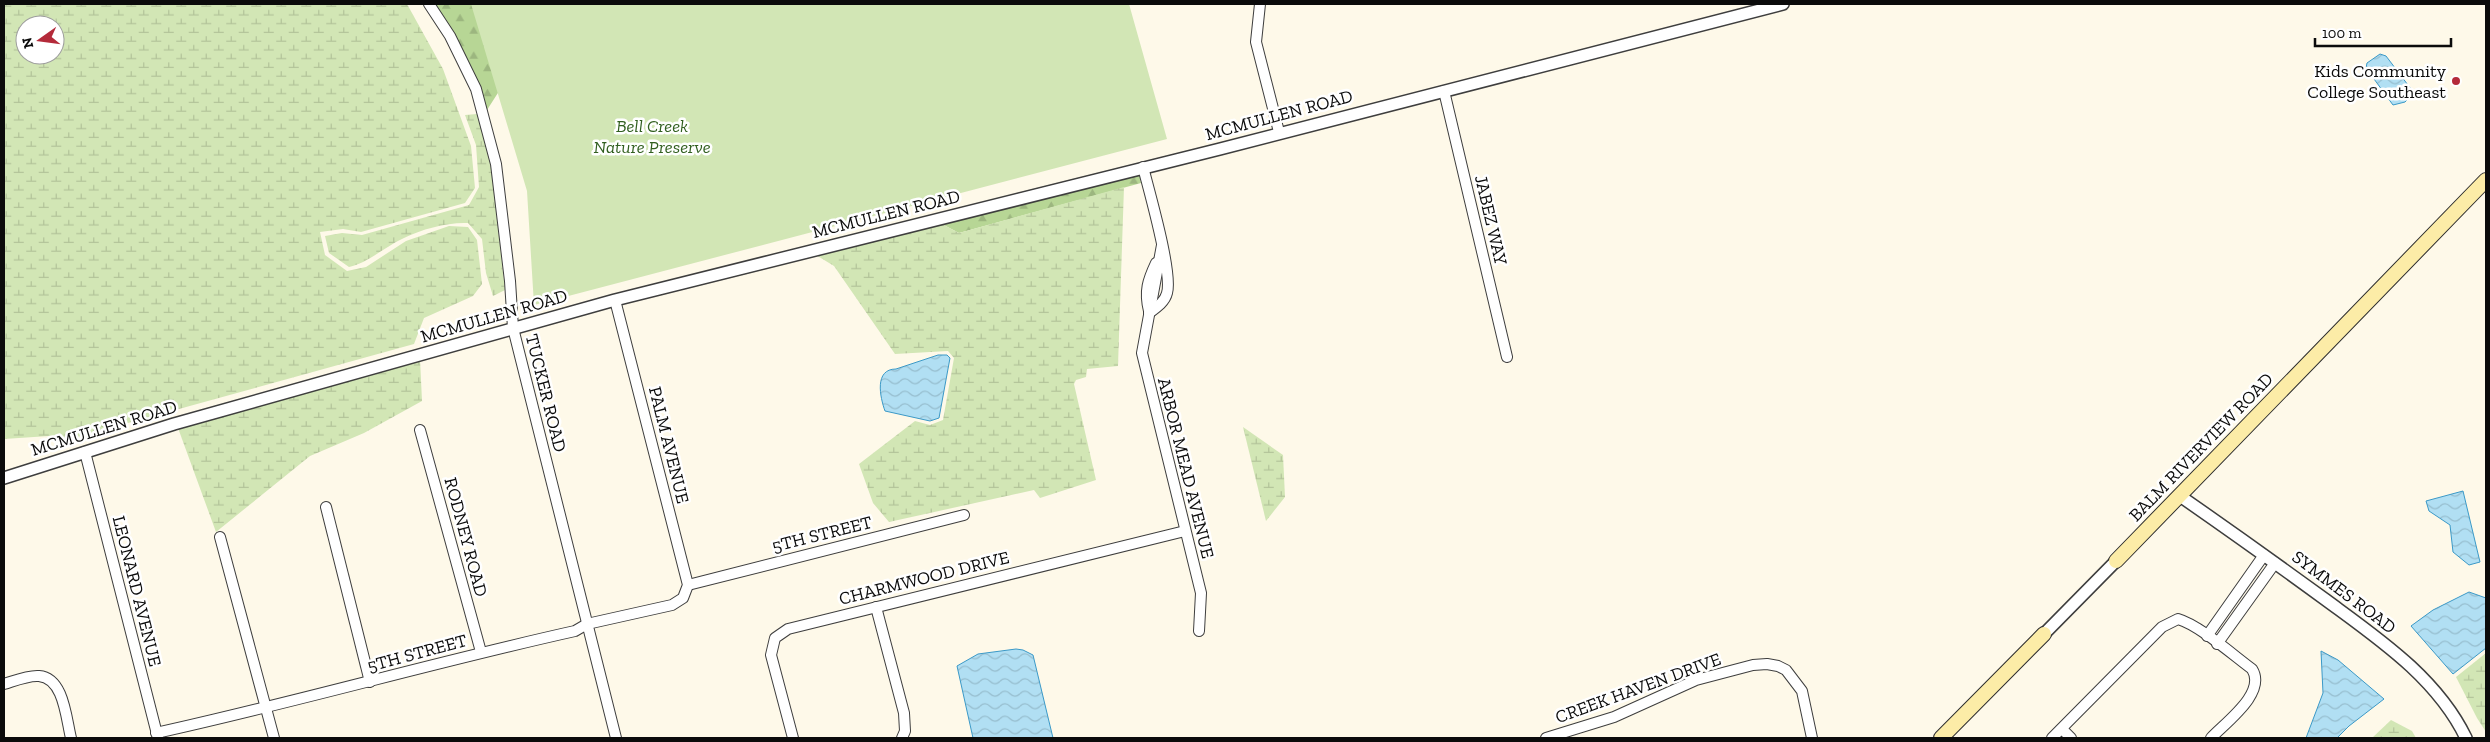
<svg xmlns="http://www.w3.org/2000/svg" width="2490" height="742" font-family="'Zilla Slab',serif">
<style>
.forest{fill:url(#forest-firs)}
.wetland{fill:url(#wetland-marsh);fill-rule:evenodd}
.park{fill:#d2e6b5}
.water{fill:url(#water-waves);stroke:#3b99c7}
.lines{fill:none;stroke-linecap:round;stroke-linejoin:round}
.minor-casing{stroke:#3e3e3e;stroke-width:12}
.tertiary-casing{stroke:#3e3e3e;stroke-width:14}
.secondary-casing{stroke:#2d2d2d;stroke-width:16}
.minor{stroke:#fff;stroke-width:10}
.tertiary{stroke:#fff;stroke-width:11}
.secondary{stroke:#fceca7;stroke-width:14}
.poi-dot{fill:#b42a3a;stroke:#fff;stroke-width:2}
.labels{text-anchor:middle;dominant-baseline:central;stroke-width:5;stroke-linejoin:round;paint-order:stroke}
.poi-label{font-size:18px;fill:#0b0b0b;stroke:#fff;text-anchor:end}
.street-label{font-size:18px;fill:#0b0b0b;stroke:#fff}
.park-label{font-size:18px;font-style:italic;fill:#315f1f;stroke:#fff}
</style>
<defs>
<pattern id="forest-firs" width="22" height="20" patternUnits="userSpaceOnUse" patternTransform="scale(1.25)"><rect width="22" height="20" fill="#b7d695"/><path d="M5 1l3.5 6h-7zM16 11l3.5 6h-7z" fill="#9cb67f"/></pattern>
<pattern id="wetland-marsh" width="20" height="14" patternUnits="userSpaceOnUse" patternTransform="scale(1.25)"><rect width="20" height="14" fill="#d2e6b5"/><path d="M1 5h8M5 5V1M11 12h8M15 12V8" fill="none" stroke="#b3c49a"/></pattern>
<pattern id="water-waves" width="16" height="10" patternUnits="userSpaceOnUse" patternTransform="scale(1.25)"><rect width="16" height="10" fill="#b1dff3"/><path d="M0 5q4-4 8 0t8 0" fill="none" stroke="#97becf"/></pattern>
</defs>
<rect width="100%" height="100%" fill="#fef9e9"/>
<!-- forest -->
<g class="forest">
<polygon points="435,4 590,4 512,71 487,110 454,33"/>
<polygon points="1139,173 1141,183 959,233 940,223"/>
</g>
<!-- wetland -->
<g class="wetland">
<path d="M4 4H407L443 69 471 146 475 188 465 203 361 232 343 229 320 232 325 255 347 271 366 267 406 241 449 226 468 227 477 240 482 284 473 296 424 318 414 344 70 439 49 436 4 439ZM25 25H55V55H25Z"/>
<path d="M477 114 491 165 505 290 493 296 486 273 482 239 468 223C448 222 422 229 404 238 384 247 370 262 349 267L329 253 325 236 342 233 362 235 469 205 479 187 476 145 465 115Z"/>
<polygon points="1124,187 1118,366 1087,369 1086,377 1076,380 1074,384 1096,480 1040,498 1034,490 889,522 873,503 859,464 915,421 930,425 943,420 954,358 948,351 895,354 834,266 816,255 940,223 959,233"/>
<polygon points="420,359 422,401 364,433 310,456 216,532 178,428"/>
<polygon points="1243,427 1283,455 1285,497 1266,521"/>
<polygon points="2486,653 2486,732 2477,718 2456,677"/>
<polygon points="2391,720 2412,731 2416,738 2372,738"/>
</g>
<!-- park -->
<polygon class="park" points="471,4 1129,4 1167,139 534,305 527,191"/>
<!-- water -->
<g class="water">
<polygon points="2380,54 2386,56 2411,89 2411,96 2405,102 2393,105 2366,68 2367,63"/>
<path d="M938 355H947L950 358 939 418 930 421 885 411C880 397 874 369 896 369Z"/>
<polygon points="2463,491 2480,562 2469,565 2453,552 2450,525 2429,511 2426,501"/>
<polygon points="2469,592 2486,598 2486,648 2453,674 2411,626 2433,610"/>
<polygon points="1016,649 1023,650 1033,655 1053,738 973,738 957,666 978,654"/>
<polygon points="2321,651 2338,660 2384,699 2349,726 2337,738 2306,738 2323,693"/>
</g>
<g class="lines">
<!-- minor casing -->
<g class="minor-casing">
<g id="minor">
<polyline points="429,4 450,36 476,89 496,164 510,281 513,328 616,738"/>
<polyline points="1260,4 1256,42 1279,132"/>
<polyline points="1444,91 1507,357"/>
<path d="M1143 167C1149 191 1173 273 1167 293 1165 302 1156 308 1149 313"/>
<polyline points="1162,245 1142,353 1201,593 1199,631"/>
<path d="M1149 311C1144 291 1148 280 1156 263"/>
<polyline points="420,430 481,652"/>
<polyline points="85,452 158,738"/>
<polyline points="326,507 370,682"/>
<polyline points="220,537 274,738"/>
<polyline points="688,585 964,515"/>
<polyline points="876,607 904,713 905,731 902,738"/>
<polyline points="2207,636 2264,555"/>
<polyline points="2217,644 2275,563"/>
<path d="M4 684C14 681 28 675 39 676 64 678 66 718 71 738"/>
<polyline points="2062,729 2071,738"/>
<path d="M156 733C297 702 435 662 575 631L587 624 672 605 683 598 688 585 615 300"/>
<polyline points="793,738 771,655 775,638 788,629 1185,531"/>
<polyline points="1546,738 1614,717 1696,680 1753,665 1767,664 1778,666 1786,670 1802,691 1812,738"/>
<path d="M2052 738 2162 627 2178 619C2199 625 2233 655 2252 669 2267 693 2226 722 2211 738"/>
</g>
</g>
<!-- tertiary casing -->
<g class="tertiary-casing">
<g id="tertiary">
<polyline points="4,478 174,424 615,300 1220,149 1783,4"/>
<path d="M2180 496C2229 530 2278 565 2326 600 2379 639 2437 678 2466 738"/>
<polyline points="2044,634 2116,561"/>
</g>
</g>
<!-- secondary casing -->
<g class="secondary-casing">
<g id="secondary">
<polyline points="2116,561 2486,180"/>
<polyline points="1941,738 2044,634"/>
</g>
</g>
<!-- minor -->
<use href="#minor" class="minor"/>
<!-- tertiary -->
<use href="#tertiary" class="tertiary"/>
<!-- secondary -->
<use href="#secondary" class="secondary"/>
</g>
<!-- markers -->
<circle class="poi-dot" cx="2456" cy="81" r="5"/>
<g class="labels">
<!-- poi labels -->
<g class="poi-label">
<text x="2446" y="71">Kids Community<tspan x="2446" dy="21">College Southeast</tspan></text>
</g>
<!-- street labels -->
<g class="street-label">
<text transform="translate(1279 115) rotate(-15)">MCMULLEN ROAD</text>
<text transform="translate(886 214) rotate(-14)">MCMULLEN ROAD</text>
<text transform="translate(1491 220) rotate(77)">JABEZ WAY</text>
<text transform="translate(494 316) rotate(-16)">MCMULLEN ROAD</text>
<text transform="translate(546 393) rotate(76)">TUCKER ROAD</text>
<text transform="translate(104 428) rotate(-17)">MCMULLEN ROAD</text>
<text transform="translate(669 445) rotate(76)">PALM AVENUE</text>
<text transform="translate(2201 447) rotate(-46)">BALM RIVERVIEW ROAD</text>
<text transform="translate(1186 468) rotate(76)">ARBOR MEAD AVENUE</text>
<text transform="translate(822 534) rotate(-14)">5TH STREET</text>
<text transform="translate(466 537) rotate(75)">RODNEY ROAD</text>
<text transform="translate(924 578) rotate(-14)">CHARMWOOD DRIVE</text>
<text transform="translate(137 591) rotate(76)">LEONARD AVENUE</text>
<text transform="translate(2344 592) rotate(37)">SYMMES ROAD</text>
<text transform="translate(417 653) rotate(-15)">5TH STREET</text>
<text transform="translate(1638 688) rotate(-20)">CREEK HAVEN DRIVE</text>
</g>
<!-- park labels -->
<g class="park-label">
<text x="652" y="126">Bell Creek<tspan x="652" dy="21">Nature Preserve</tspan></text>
</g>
</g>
<!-- border -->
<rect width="2490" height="742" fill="none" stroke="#0b0b0b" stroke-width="10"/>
<!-- north arrow -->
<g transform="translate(40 40) rotate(256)"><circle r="24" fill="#ffffff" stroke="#9d9d9d"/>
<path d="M0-4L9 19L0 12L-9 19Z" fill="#b42a3a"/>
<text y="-8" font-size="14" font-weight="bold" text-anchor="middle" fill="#0b0b0b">N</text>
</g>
<!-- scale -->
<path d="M2315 38v8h136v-8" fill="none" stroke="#0b0b0b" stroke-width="2.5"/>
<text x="2322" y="38" font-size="15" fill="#0b0b0b" stroke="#ffffff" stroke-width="4" paint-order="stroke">100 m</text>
</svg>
